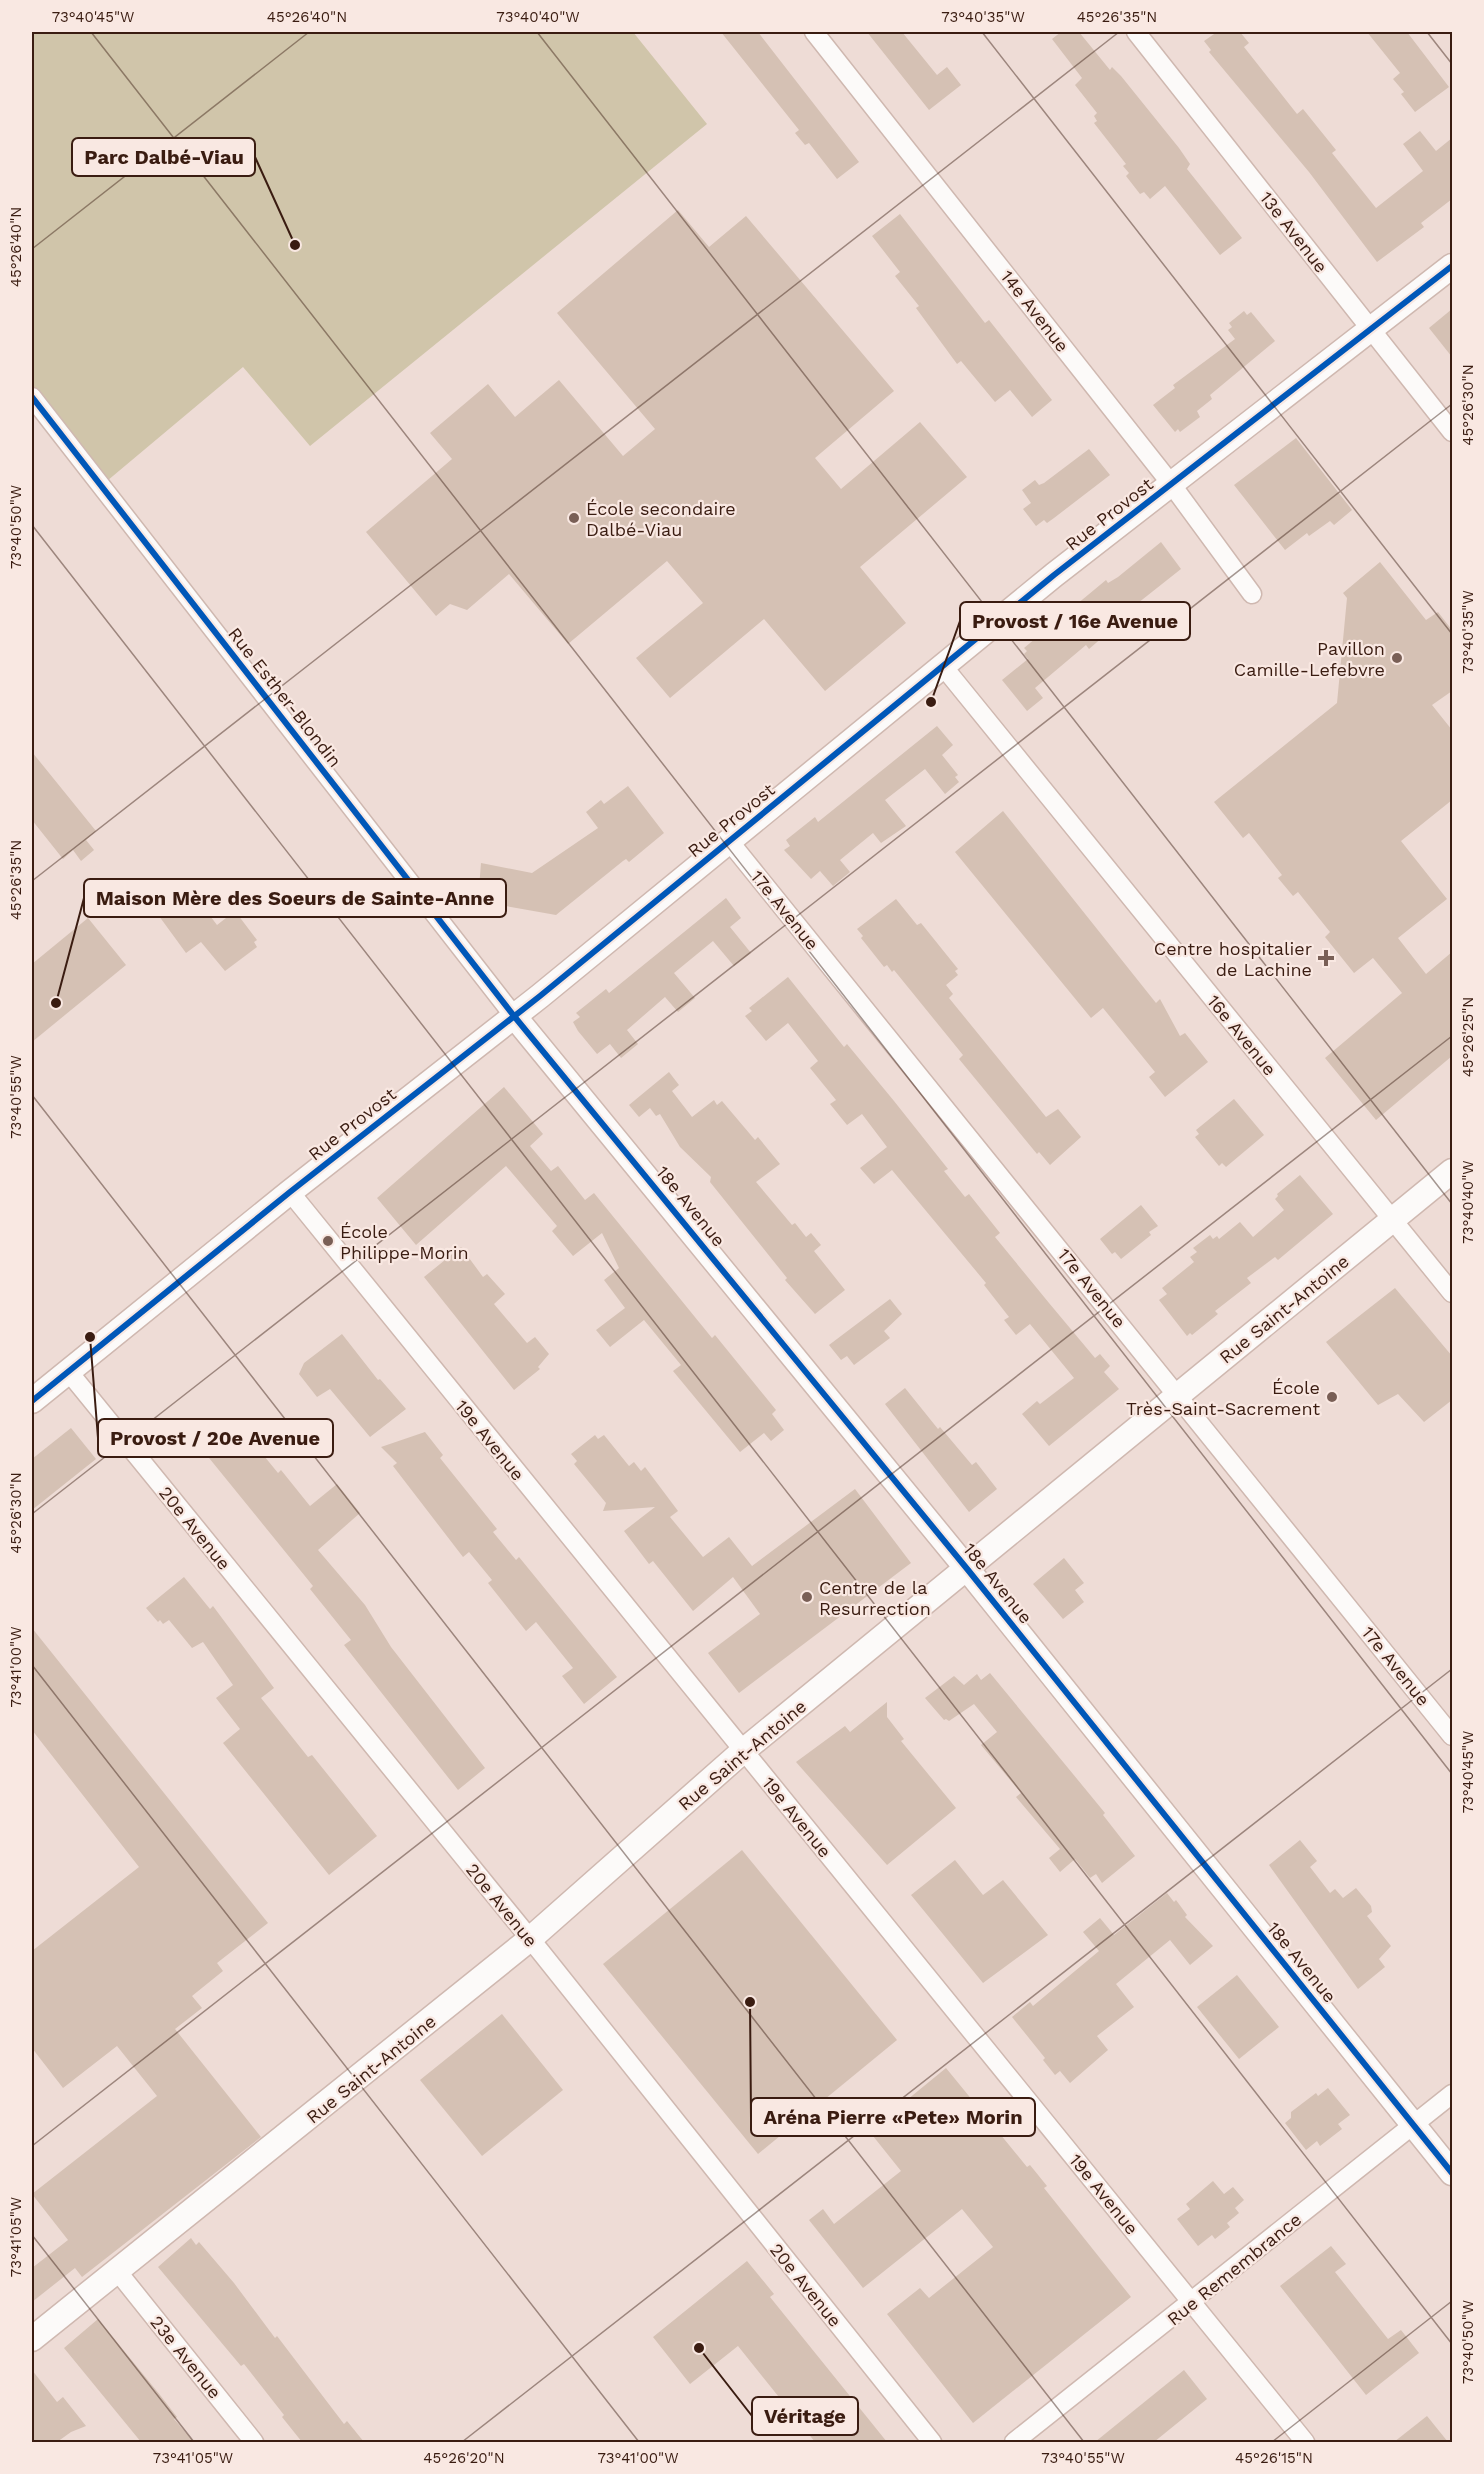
<svg xmlns="http://www.w3.org/2000/svg" width="1484" height="2474" font-family="'Work Sans',sans-serif">
<style>
.green{fill:#d0c5aa}
.building{fill:#d5c1b4}
.lines{fill:none;stroke-linecap:round;stroke-linejoin:round}
.minor-casing{stroke:#cfb8b0;stroke-width:21}
.tertiary-casing{stroke:#cfb8b0;stroke-width:27}
.minor{stroke:#fcfaf9;stroke-width:18}
.tertiary{stroke:#fcfaf9;stroke-width:24}
.cycleway-casing{stroke:#f9e8e2;stroke-width:10}
.cycleway{stroke:#0057b8;stroke-width:6}
.ticks{fill:none;stroke:#3a1c11;stroke-width:1.5;stroke-opacity:0.45}
.poi-dot{fill:#795f56;stroke:#f9e8e2;stroke-width:2}
.labels{text-anchor:middle;dominant-baseline:central;stroke-width:4.5;stroke-linejoin:round;paint-order:stroke}
.street-label{font-size:18px;fill:#3a1c11;stroke:#f9e8e2}
.poi-label{font-size:18px;fill:#3a1c11;stroke:#f9e8e2;text-anchor:start}
.leader{fill:none;stroke:#3a1c11;stroke-width:2}
.callout-dot{fill:#3a1c11;stroke:#f9e8e2;stroke-width:2}
.callout{fill:#f9e8e2;stroke:#3a1c11;stroke-width:2}
.callout-label{font-size:20px;text-anchor:middle;font-weight:bold;fill:#3a1c11}
.neatline{fill:none;stroke:#3a1c11;stroke-width:2}
.ticks-label{font-size:15px;text-anchor:middle;fill:#3a1c11}
</style>
<rect width="100%" height="100%" fill="#eedcd6"/>
<!-- green -->
<polygon class="green" points="32,32 633,32 707,124 310,446 243,367 101,486 32,397"/>
<!-- building -->
<g class="building">
<polygon points="721,32 758,32 859,162 837,179 809,143 805,145 795,133 799,130"/>
<polygon points="867,32 902,32 937,75 947,67 961,85 929,110"/>
<polygon points="1061,32 1079,32 1110,70 1112,67 1121,76 1179,148 1190,164 1187,169 1242,238 1220,255 1165,186 1150,199 1144,192 1140,194 1126,176 1129,173 1123,166 1126,164 1094,123 1097,121 1094,116 1097,113 1075,85 1082,78 1052,39"/>
<polygon points="1217,32 1240,32 1249,43 1244,47 1297,114 1303,109 1336,150 1332,153 1376,208 1423,171 1403,144 1420,131 1436,151 1452,138 1452,199 1421,223 1424,227 1377,262 1309,172 1209,52 1211,50 1204,41"/>
<polygon points="1367,32 1407,32 1449,87 1415,112 1401,94 1404,92 1393,79 1400,73"/>
<polygon points="678,210 709,247 746,216 894,391 815,458 841,489 920,422 967,477 860,567 906,623 825,691 764,619 670,698 636,658 703,603 667,561 568,644 509,574 467,610 450,604 436,616 366,532 452,459 430,433 488,384 515,417 559,380 623,456 655,429 557,313"/>
<polygon points="900,214 985,323 989,320 1052,400 1032,417 1010,390 995,402 961,361 957,364 916,308 919,306 895,276 900,272 872,236"/>
<polygon points="1452,309 1452,357 1429,328"/>
<polygon points="1244,311 1247,315 1251,312 1275,341 1210,395 1212,399 1197,411 1200,417 1180,432 1178,429 1175,432 1153,405 1175,388 1173,385 1235,339 1228,330 1232,327 1229,323"/>
<polygon points="1296,438 1352,510 1334,525 1330,521 1309,536 1307,533 1285,550 1234,485"/>
<polygon points="1089,449 1110,475 1054,518 1047,523 1044,520 1036,526 1023,509 1031,503 1022,490 1035,480 1039,485 1044,483"/>
<polygon points="1161,542 1181,569 1138,603 1142,608 1134,615 1137,618 1122,629 1118,624 1089,649 1086,645 1035,688 1043,698 1027,711 1002,680 1028,659 1024,654 1027,651 1024,648 1106,580 1108,583 1118,577"/>
<polygon points="1380,562 1426,620 1438,612 1452,630 1452,691 1432,705 1452,730 1452,800 1401,841 1447,899 1398,938 1426,974 1452,952 1452,1056 1376,1120 1325,1058 1402,993 1373,958 1354,973 1325,937 1330,932 1298,892 1293,896 1278,878 1282,875 1249,833 1243,838 1214,802 1337,703 1347,598 1343,593"/>
<polygon points="937,726 953,745 942,755 958,775 955,777 959,782 945,794 925,769 885,800 906,826 881,843 873,833 840,860 850,872 833,886 820,871 811,879 784,850 790,846 786,840 815,817 818,822"/>
<polygon points="32,752 96,831 86,840 94,850 81,861 73,850 63,859 32,820"/>
<polygon points="628,786 664,833 629,862 626,859 623,861 556,915 478,901 481,863 532,873 598,828 586,812 601,800 604,804"/>
<polygon points="1003,811 1156,1003 1160,999 1180,1036 1185,1033 1208,1062 1165,1097 1149,1077 1155,1072 1103,1008 1091,1018 955,852"/>
<polygon points="192,892 217,925 235,911 257,940 254,942 257,947 225,971 201,942 186,953 159,916"/>
<polygon points="726,898 741,918 730,927 751,953 734,966 713,941 674,973 695,998 678,1012 665,997 627,1030 638,1044 621,1058 610,1044 597,1054 578,1031 573,1022 580,1017 576,1013 606,989 609,993"/>
<polygon points="896,899 917,925 921,923 958,969 955,971 958,975 946,985 953,994 949,998 1046,1117 1058,1109 1081,1137 1050,1165 1039,1152 1037,1154 959,1059 963,1055 894,970 892,972 887,965 884,967 861,938 863,936 857,929"/>
<polygon points="88,918 126,965 32,1042 32,964"/>
<polygon points="788,977 844,1047 847,1044 894,1101 948,1169 944,1171 965,1197 969,1194 1000,1233 995,1237 1049,1303 1095,1358 1100,1354 1110,1366 1104,1372 1119,1389 1049,1446 1022,1414 1037,1401 1040,1404 1074,1378 1030,1324 1016,1335 1004,1320 1009,1317 984,1285 986,1283 892,1170 874,1184 860,1168 887,1147 862,1114 847,1125 830,1104 836,1100 810,1068 818,1061 788,1023 766,1041 745,1016 752,1011 749,1008"/>
<polygon points="669,1072 679,1085 672,1091 692,1117 714,1100 717,1105 722,1101 755,1140 758,1137 780,1164 756,1182 792,1225 795,1223 806,1237 811,1233 821,1245 814,1251 845,1290 815,1314 785,1280 787,1278 710,1182 711,1177 680,1147 660,1114 656,1116 650,1108 639,1117 629,1105"/>
<polygon points="504,1087 543,1134 530,1146 551,1171 558,1166 585,1200 594,1193 712,1338 715,1335 776,1410 772,1414 784,1430 771,1441 764,1433 740,1452 673,1371 681,1365 644,1320 610,1347 596,1330 625,1308 604,1280 619,1268 602,1233 573,1256 552,1231 557,1226 506,1166 416,1245 377,1198"/>
<polygon points="1234,1099 1264,1135 1226,1167 1222,1163 1219,1166 1195,1137 1199,1134 1196,1130"/>
<polygon points="1300,1175 1333,1214 1278,1260 1275,1257 1247,1278 1251,1283 1215,1311 1218,1314 1192,1335 1190,1333 1187,1336 1159,1300 1167,1294 1162,1288 1194,1262 1190,1257 1197,1252 1193,1248 1210,1235 1213,1239 1217,1236 1219,1239 1240,1222 1253,1237 1284,1210 1275,1199 1278,1196 1277,1194"/>
<polygon points="1141,1205 1158,1226 1149,1232 1151,1235 1121,1259 1115,1252 1112,1254 1100,1239"/>
<polygon points="461,1247 483,1277 487,1274 505,1294 494,1304 527,1343 535,1337 549,1354 538,1367 540,1369 514,1390 424,1277"/>
<polygon points="1395,1288 1452,1356 1452,1400 1424,1422 1398,1394 1378,1405 1326,1342"/>
<polygon points="890,1299 902,1314 884,1331 890,1338 854,1365 847,1356 841,1360 829,1345"/>
<polygon points="342,1334 378,1380 380,1379 406,1409 370,1437 330,1389 317,1397 299,1374 304,1363"/>
<polygon points="905,1388 938,1429 940,1427 972,1465 976,1462 997,1489 969,1512 885,1404"/>
<polygon points="71,1428 96,1459 32,1510 32,1459"/>
<polygon points="231,1432 252,1458 260,1451 278,1473 281,1470 310,1506 337,1484 360,1513 318,1550 365,1605 391,1647 485,1768 458,1790 344,1645 351,1640 310,1589 313,1586 205,1453"/>
<polygon points="425,1432 443,1455 440,1458 497,1529 493,1532 516,1560 519,1557 617,1677 584,1704 562,1676 573,1668 536,1622 526,1631 488,1583 492,1580 469,1552 463,1557 393,1466 397,1463 381,1447"/>
<polygon points="595,1435 598,1439 604,1435 629,1466 634,1462 641,1471 645,1467 678,1511 670,1517 703,1557 729,1537 752,1566 855,1489 911,1563 739,1693 708,1653 760,1614 733,1577 693,1611 653,1561 649,1564 624,1531 655,1507 603,1511 606,1503 574,1464 577,1461 571,1454"/>
<polygon points="1064,1558 1084,1583 1075,1590 1084,1602 1063,1619 1033,1584"/>
<polygon points="184,1577 210,1609 213,1606 274,1688 261,1698 308,1757 312,1755 377,1836 329,1875 223,1743 240,1729 216,1698 233,1685 203,1642 192,1648 169,1620 163,1624 160,1620 158,1622 146,1608"/>
<polygon points="32,1628 268,1923 217,1963 223,1971 192,1996 202,2008 175,2029 261,2137 82,2277 75,2268 32,2302 32,2268 68,2240 32,2194 157,2096 117,2046 63,2088 32,2048 32,1951 139,1867 32,1730"/>
<polygon points="990,1673 1105,1813 1103,1815 1135,1856 1102,1883 1096,1874 1090,1878 1075,1859 1060,1872 1049,1858 1060,1849 1016,1797 1021,1793 981,1745 997,1732 974,1704 949,1721 946,1719 944,1720 925,1698 954,1676 964,1685 977,1674 981,1680"/>
<polygon points="887,1702 887,1717 904,1739 901,1741 956,1808 887,1865 796,1762 845,1726 850,1732"/>
<polygon points="1300,1840 1317,1861 1310,1867 1330,1893 1335,1889 1343,1898 1356,1888 1371,1906 1372,1912 1367,1916 1391,1946 1379,1959 1385,1967 1358,1989 1269,1865"/>
<polygon points="742,1850 897,2040 758,2154 603,1964"/>
<polygon points="955,1860 983,1895 1003,1880 1048,1935 983,1983 911,1895"/>
<polygon points="1167,1893 1174,1902 1176,1900 1187,1915 1185,1917 1213,1946 1190,1965 1170,1940 1116,1984 1134,2007 1097,2036 1108,2050 1070,2083 1060,2071 1055,2075 1043,2060 1045,2058 1012,2017 1030,2002 1033,2006 1099,1951 1083,1932 1100,1918 1114,1935"/>
<polygon points="1237,1975 1279,2027 1239,2059 1197,2007"/>
<polygon points="502,2014 563,2090 482,2156 420,2080"/>
<polygon points="946,2068 1027,2167 1030,2165 1047,2186 1044,2188 1131,2297 973,2423 887,2314 920,2288 929,2298 993,2247 962,2209 863,2288 809,2220 823,2209 834,2224 901,2171 869,2131"/>
<polygon points="1328,2088 1350,2115 1338,2124 1342,2129 1320,2146 1317,2141 1306,2150 1285,2123 1291,2118 1291,2112 1316,2093 1318,2096"/>
<polygon points="1213,2181 1224,2194 1233,2187 1244,2200 1235,2208 1239,2213 1227,2223 1230,2227 1215,2239 1212,2235 1198,2246 1177,2219 1190,2209 1186,2204"/>
<polygon points="191,2238 196,2245 199,2242 234,2283 275,2338 277,2336 344,2424 347,2421 364,2442 302,2442 282,2417 284,2415 244,2364 241,2366 158,2267"/>
<polygon points="1331,2246 1346,2264 1335,2272 1388,2339 1401,2330 1419,2353 1366,2395 1280,2286"/>
<polygon points="747,2261 774,2294 770,2297 887,2442 815,2442 738,2346 690,2384 653,2337"/>
<polygon points="98,2319 160,2395 177,2417 174,2419 194,2442 141,2442 64,2348"/>
<polygon points="32,2370 57,2402 63,2397 86,2426 71,2432 57,2442 32,2442"/>
<polygon points="1184,2370 1207,2399 1154,2442 1095,2442"/>
<polygon points="1427,2416 1448,2442 1394,2442"/>
</g>
<g class="lines">
<!-- minor casing -->
<g class="minor-casing">
<g id="minor">
<polyline points="814,32 1172,485 1252,594"/>
<polyline points="1136,32 1452,432"/>
<polyline points="32,397 514,1016"/>
<polyline points="942,665 1452,1293"/>
<polyline points="729,841 1452,1736"/>
<polyline points="290,1192 1305,2442"/>
<polyline points="68,1371 540,1951 932,2442"/>
<polyline points="118,2272 254,2442"/>
<polyline points="1014,2442 1452,2094"/>
</g>
</g>
<!-- tertiary casing -->
<g class="tertiary-casing">
<g id="tertiary">
<polyline points="514,1016 968,1570 1452,2173"/>
<polyline points="32,1401 290,1192 540,996 1054,575 1452,266"/>
<polyline points="32,2339 530,1939 743,1751 1452,1171"/>
</g>
</g>
<!-- minor -->
<use href="#minor" class="minor"/>
<!-- tertiary -->
<use href="#tertiary" class="tertiary"/>
<!-- cycleway casing -->
<g class="cycleway-casing">
<g id="cycleway">
<polyline points="32,397 514,1016 968,1570 1452,2173"/>
<polyline points="32,1401 290,1192 540,996 1054,575 1452,266"/>
</g>
</g>
<!-- cycleway -->
<use href="#cycleway" class="cycleway"/>
</g>
<!-- ticks -->
<path class="ticks" d="M91 32 1452 1774M537 32 1452 1204M982 32 1452 634M1427 32 1452 64M32 249 309 32M32 525 1452 2344M32 881 1119 32M32 1095 1084 2442M32 1514 1452 404M32 1665 639 2442M32 2146 1452 1036M32 2235 194 2442M462 2442 1452 1669M1272 2442 1452 2301"/>
<!-- markers -->
<g class="poi-dot">
<circle cx="574" cy="518" r="6"/>
<circle cx="1397" cy="658" r="6"/>
<path d="M1323 949h6v6h6v6h-6v6h-6v-6h-6v-6h6z"/>
<circle cx="328" cy="1241" r="6"/>
<circle cx="1332" cy="1397" r="6"/>
<circle cx="807" cy="1597" r="6"/>
</g>
<g class="labels">
<!-- street labels -->
<g class="street-label">
<text transform="translate(1294 232) rotate(52)">13e Avenue</text>
<text transform="translate(1035 311) rotate(52)">14e Avenue</text>
<text transform="translate(1109 514) rotate(-38)">Rue Provost</text>
<text transform="translate(285 697) rotate(52)">Rue Esther-Blondin</text>
<text transform="translate(731 820) rotate(-39)">Rue Provost</text>
<text transform="translate(785 910) rotate(51)">17e Avenue</text>
<text transform="translate(1242 1035) rotate(51)">16e Avenue</text>
<text transform="translate(352 1124) rotate(-38)">Rue Provost</text>
<text transform="translate(691 1206) rotate(51)">18e Avenue</text>
<text transform="translate(1092 1288) rotate(51)">17e Avenue</text>
<text transform="translate(1284 1309) rotate(-39)">Rue Saint-Antoine</text>
<text transform="translate(490 1440) rotate(51)">19e Avenue</text>
<text transform="translate(195 1528) rotate(51)">20e Avenue</text>
<text transform="translate(998 1583) rotate(51)">18e Avenue</text>
<text transform="translate(1396 1666) rotate(51)">17e Avenue</text>
<text transform="translate(742 1755) rotate(-40)">Rue Saint-Antoine</text>
<text transform="translate(797 1817) rotate(51)">19e Avenue</text>
<text transform="translate(502 1905) rotate(51)">20e Avenue</text>
<text transform="translate(1302 1962) rotate(51)">18e Avenue</text>
<text transform="translate(371 2069) rotate(-39)">Rue Saint-Antoine</text>
<text transform="translate(1104 2194) rotate(51)">19e Avenue</text>
<text transform="translate(1234 2269) rotate(-39)">Rue Remembrance</text>
<text transform="translate(806 2285) rotate(51)">20e Avenue</text>
<text transform="translate(186 2357) rotate(51)">23e Avenue</text>
</g>
<!-- poi labels -->
<g class="poi-label">
<text x="586" y="508">École secondaire<tspan x="586" dy="21">Dalbé-Viau</tspan></text>
<text x="1385" y="648" text-anchor="end">Pavillon<tspan x="1385" dy="21">Camille-Lefebvre</tspan></text>
<text x="1312" y="948" text-anchor="end">Centre hospitalier<tspan x="1312" dy="21">de Lachine</tspan></text>
<text x="340" y="1231">École<tspan x="340" dy="21">Philippe-Morin</tspan></text>
<text x="1320" y="1387" text-anchor="end">École<tspan x="1320" dy="21">Très-Saint-Sacrement</tspan></text>
<text x="819" y="1587">Centre de la<tspan x="819" dy="21">Resurrection</tspan></text>
</g>
</g>
<!-- callouts -->
<path class="leader" d="M295 245L255 157M931 702L960 621M56 1003L84 898M90 1337L98 1438M750 2002L751 2117M699 2348L752 2416"/>
<g class="callout-dot">
<circle cx="295" cy="245" r="6"/>
<circle cx="931" cy="702" r="6"/>
<circle cx="56" cy="1003" r="6"/>
<circle cx="90" cy="1337" r="6"/>
<circle cx="750" cy="2002" r="6"/>
<circle cx="699" cy="2348" r="6"/>
</g>
<g class="callout">
<rect x="72" y="138" width="183" height="38" rx="6"/>
<rect x="960" y="602" width="230" height="38" rx="6"/>
<rect x="84" y="879" width="422" height="38" rx="6"/>
<rect x="98" y="1419" width="235" height="38" rx="6"/>
<rect x="751" y="2098" width="284" height="38" rx="6"/>
<rect x="752" y="2397" width="106" height="38" rx="6"/>
</g>
<g class="callout-label">
<text x="164" y="164">Parc Dalbé-Viau</text>
<text x="1075" y="628">Provost / 16e Avenue</text>
<text x="295" y="905">Maison Mère des Soeurs de Sainte-Anne</text>
<text x="215" y="1445">Provost / 20e Avenue</text>
<text x="893" y="2124">Aréna Pierre «Pete» Morin</text>
<text x="805" y="2423">Véritage</text>
</g>
<!-- border -->
<rect width="1484" height="2474" fill="none" stroke="#f9e8e2" stroke-width="66"/>
<rect x="33" y="33" width="1418" height="2408" class="neatline"/>
<g class="ticks-label">
<text x="93" y="22">73°40'45"W</text>
<text x="307" y="22">45°26'40"N</text>
<text x="538" y="22">73°40'40"W</text>
<text x="983" y="22">73°40'35"W</text>
<text x="1117" y="22">45°26'35"N</text>
<text transform="translate(16 247) rotate(-90)" y="5">45°26'40"N</text>
<text transform="translate(1468 405) rotate(-90)" y="5">45°26'30"N</text>
<text transform="translate(16 527) rotate(-90)" y="5">73°40'50"W</text>
<text transform="translate(1468 632) rotate(-90)" y="5">73°40'35"W</text>
<text transform="translate(16 880) rotate(-90)" y="5">45°26'35"N</text>
<text transform="translate(1468 1037) rotate(-90)" y="5">45°26'25"N</text>
<text transform="translate(16 1097) rotate(-90)" y="5">73°40'55"W</text>
<text transform="translate(1468 1202) rotate(-90)" y="5">73°40'40"W</text>
<text transform="translate(16 1513) rotate(-90)" y="5">45°26'30"N</text>
<text transform="translate(16 1667) rotate(-90)" y="5">73°41'00"W</text>
<text transform="translate(1468 1772) rotate(-90)" y="5">73°40'45"W</text>
<text transform="translate(16 2237) rotate(-90)" y="5">73°41'05"W</text>
<text transform="translate(1468 2342) rotate(-90)" y="5">73°40'50"W</text>
<text x="193" y="2463">73°41'05"W</text>
<text x="464" y="2463">45°26'20"N</text>
<text x="638" y="2463">73°41'00"W</text>
<text x="1083" y="2463">73°40'55"W</text>
<text x="1274" y="2463">45°26'15"N</text>
</g>
</svg>
